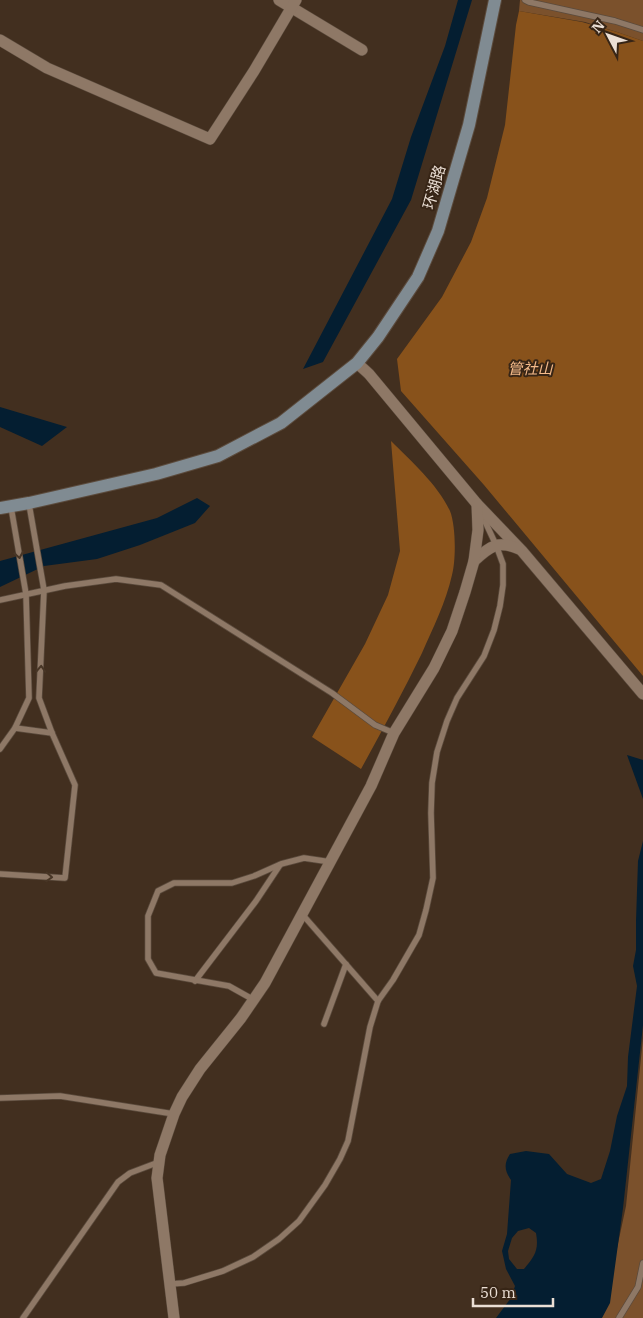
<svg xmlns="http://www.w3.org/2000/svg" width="643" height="1318" font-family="'IBM Plex Serif','Noto Sans SC',serif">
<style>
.green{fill:#7b512c}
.forest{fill:#88521b}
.water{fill:#041e31;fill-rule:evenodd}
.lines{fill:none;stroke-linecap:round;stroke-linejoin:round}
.lane-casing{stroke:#5b4b3d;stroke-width:7}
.street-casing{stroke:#5b4b3d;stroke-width:12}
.secondary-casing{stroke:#5b4b3d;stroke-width:14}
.lane{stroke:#8e7866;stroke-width:5.5}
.street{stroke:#8e7866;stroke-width:11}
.secondary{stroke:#808b92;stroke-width:12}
.oneway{stroke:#483626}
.labels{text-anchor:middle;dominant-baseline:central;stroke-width:4;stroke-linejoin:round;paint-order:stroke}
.street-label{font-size:15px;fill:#ebdfd5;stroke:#372516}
.park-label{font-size:15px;font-style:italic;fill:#f4ba8a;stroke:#372516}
</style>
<rect width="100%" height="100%" fill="#422f1f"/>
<!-- green -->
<g class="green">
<polygon points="520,0 643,0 643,41 617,32 585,22 519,11"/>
<polygon points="643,1038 643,1318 596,1318 606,1300 626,1206"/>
</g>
<!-- forest -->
<g class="forest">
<polygon points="519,11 582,22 617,32 643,41 643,676 484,485 401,391 397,359 442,297 471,242 487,198 505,125 516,25"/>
<path d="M391 441C411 461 438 485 450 511 456 526 456 560 452 575 446 602 433 628 422 653 403 692 382 731 361 769L312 737 365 644 388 595 400 551Z"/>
</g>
<!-- water -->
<g class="water">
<polygon points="458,0 472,0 411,200 323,362 303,369 392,199 411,137 445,46"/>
<polygon points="0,407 67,427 42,446 0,427"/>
<polygon points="197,498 210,506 195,523 140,545 97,559 44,566 0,587 0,561 157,518"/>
<polygon points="627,755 643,760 643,799"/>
<path d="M643 841V1025L623 1208 610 1303 602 1318H496L511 1298 515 1286 506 1269 502 1251 507 1234 511 1180C504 1170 504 1163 510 1154L526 1151 549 1154 567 1174 591 1183 601 1179 610 1151 617 1116 627 1086 628 1057 637 986 633 966 636 950V921L638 861ZM529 1228 536 1233C539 1250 535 1256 524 1269H517L509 1259 508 1251 512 1238 518 1231Z"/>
</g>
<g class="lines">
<!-- lane casing -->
<g class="lane-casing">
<g id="lane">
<polyline points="525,0 529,2 615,21 643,30"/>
<polyline points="0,600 65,586 116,579 161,585 332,693 375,725 394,733"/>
<polyline points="15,728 52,733"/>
<polyline points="0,749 15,728 29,698 26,594 11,507"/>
<polyline points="0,874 65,878 75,785 52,733 39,698 44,590 29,504"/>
<polyline points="302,914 378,1001"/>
<polyline points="195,981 256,901 280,865"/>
<polyline points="254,1000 229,986 156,973 148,959 148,916 158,891 174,883 232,883 254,876 281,864 304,858 331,862"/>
<polyline points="324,1024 346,964"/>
<polyline points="0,1098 60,1096 174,1114"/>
<polyline points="170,1284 184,1283 223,1271 253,1257 279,1239 299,1221 325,1185 340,1159 348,1141 370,1027 378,1001 393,980 419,935 426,910 433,878 431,813 432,783 437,752 447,721 457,698 484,656 494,630 500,606 503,585 503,564 496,545 482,515"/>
<polyline points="23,1318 118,1182 130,1173 159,1162"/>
<polyline points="619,1318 638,1287 643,1263"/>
</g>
</g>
<!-- street casing -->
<g class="street-casing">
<g id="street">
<polyline points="279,0 362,50"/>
<polyline points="0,40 47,68 210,139 254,71 296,0"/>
<polyline points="357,363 369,374 477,504 522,551 643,694"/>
<path d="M474 561C490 546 498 540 519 549"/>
<polyline points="174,1318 157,1178 160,1155 174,1114 182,1097 200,1069 241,1018 265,983 371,786 394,733 434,668 452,631 465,592 474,561 478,530 477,504"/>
</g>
</g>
<!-- secondary casing -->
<g class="secondary-casing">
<polyline id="secondary" points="0,508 29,503 156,474 218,456 281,423 357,363 378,337 418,277 438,231 469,125 495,0"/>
</g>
<!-- lane -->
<use href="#lane" class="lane"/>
<!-- street -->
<use href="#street" class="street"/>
<!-- secondary -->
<use href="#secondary" class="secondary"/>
</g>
<!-- one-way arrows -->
<defs><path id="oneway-chevron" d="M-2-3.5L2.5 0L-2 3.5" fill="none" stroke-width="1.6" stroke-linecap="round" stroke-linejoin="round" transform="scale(1.25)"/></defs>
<g class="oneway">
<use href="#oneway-chevron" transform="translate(19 555) rotate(80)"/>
<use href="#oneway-chevron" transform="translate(41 669) rotate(-87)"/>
<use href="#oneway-chevron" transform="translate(49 877) rotate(3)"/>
</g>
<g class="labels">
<!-- street labels -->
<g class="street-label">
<text transform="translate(434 187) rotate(-74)">环湖路</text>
</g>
<!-- park labels -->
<g class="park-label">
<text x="530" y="368">管社山</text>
</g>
</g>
<!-- north arrow -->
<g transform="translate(608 35) rotate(311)" stroke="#372516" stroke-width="4" paint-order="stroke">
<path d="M0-4L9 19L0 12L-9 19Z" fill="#ebdfd5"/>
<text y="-8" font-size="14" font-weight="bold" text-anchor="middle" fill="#ebdfd5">N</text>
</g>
<!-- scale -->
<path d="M473 1298v8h80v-8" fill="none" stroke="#ebdfd5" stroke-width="2.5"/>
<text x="480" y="1298" font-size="15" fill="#ebdfd5" stroke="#372516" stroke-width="4" paint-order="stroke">50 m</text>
</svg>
